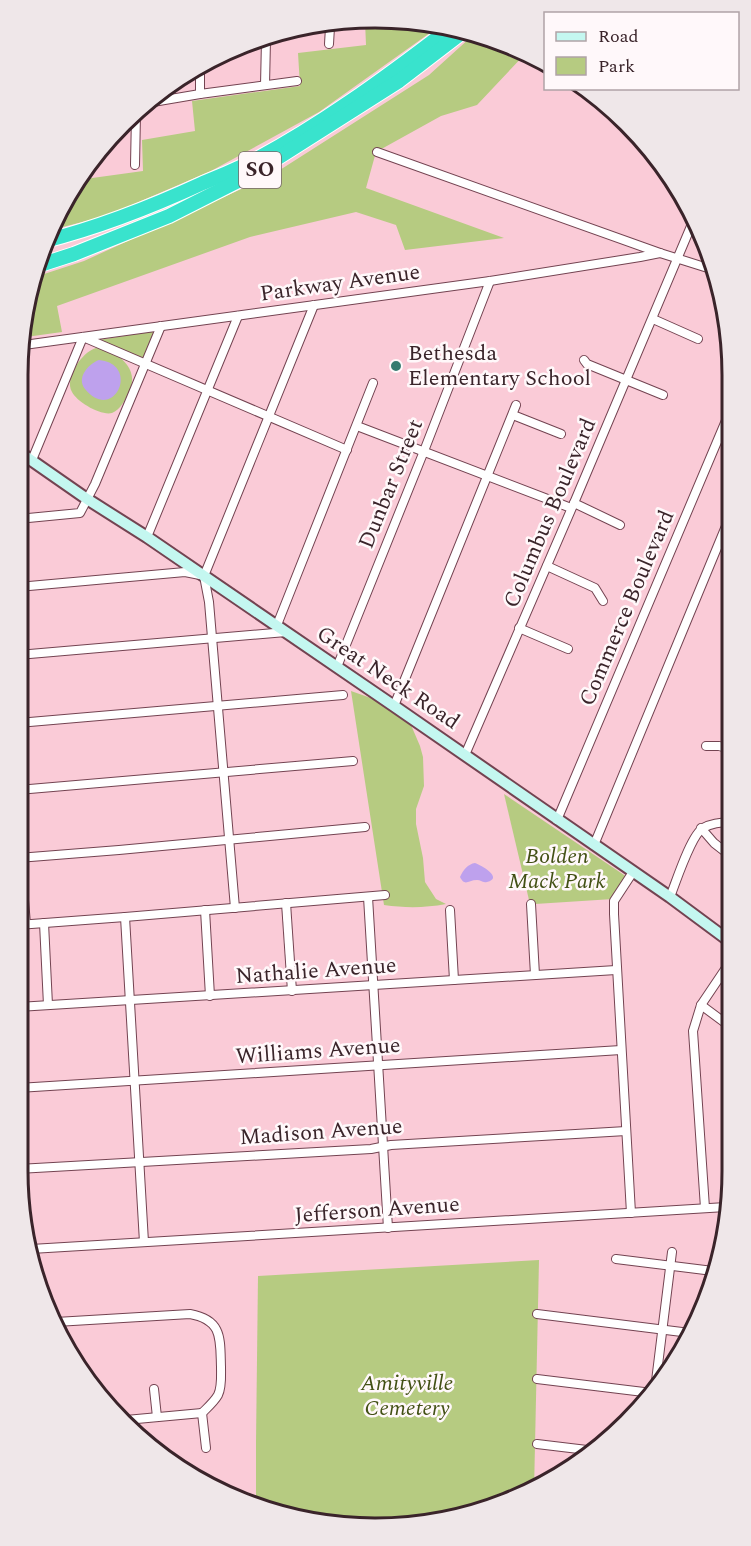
<svg xmlns="http://www.w3.org/2000/svg" width="751" height="1546" font-family="Spectral,serif">
<style>
.green{fill:#b6cb81}
.water{fill:#bea1ed}
.lines{fill:none;stroke-linecap:round;stroke-linejoin:round}
.minor-casing{stroke:#734351;stroke-width:10}
.secondary-casing{stroke:#734351;stroke-width:14}
.motorway-casing{stroke:#fff;stroke-width:16}
.minor{stroke:#fff;stroke-width:8}
.secondary{stroke:#c4f7f0;stroke-width:10}
.motorway{stroke:#39e3cd;stroke-width:14}
.poi-dot{fill:#367b70;stroke:#fff8fa;stroke-width:2}
.labels{text-anchor:middle;dominant-baseline:central;stroke-width:5;stroke-linejoin:round;paint-order:stroke}
.shield{fill:#fff8fa;stroke:#756468;stroke-width:1.5}
.shield-label{font-size:21px;font-weight:bold;fill:#3a242a}
.street-label{font-size:22px;fill:#3a242a;stroke:#fff8fa}
.poi-label{font-size:22px;fill:#3a242a;stroke:#fff8fa;text-anchor:start}
.park-label{font-size:22px;font-style:italic;fill:#425014;stroke:#fff8fa}
.rim{fill:none;stroke:#3a242a;stroke-width:3}
</style>
<rect width="100%" height="100%" fill="#facbd7"/>
<!-- green -->
<g class="green">
<polygon points="384,20 434,30 319,112 211,171 106,216 51,230 85,179 143,171 142,140 195,131 192,101 300,86 298,53 366,45 365,21"/>
<polygon points="471,37 513,45 526,53 477,105 441,116 376,152 366,188 504,238 405,250 396,225 356,212 250,237 57,306 62,332 26,337 38,276 84,261 272,175 429,75"/>
<polygon points="156,331 144,359 98,340"/>
<path d="M96 348C117 350 141 369 129 392 126 399 120 410 112 413 101 416 77 402 72 392 64 378 82 352 96 348Z"/>
<path d="M351 691 382 702 411 725 420 746 423 757 424 786 416 809V824L423 858 425 882 436 899 446 904C425 908 405 908 384 905Z"/>
<polygon points="504,794 627,877 613,899 535,904 529,900"/>
<polygon points="539,1260 534,1491 423,1525 305,1521 256,1501 256,1442 258,1276"/>
</g>
<!-- water -->
<g class="water">
<path d="M99 360C141 364 114 424 85 389 76 378 88 364 99 360Z"/>
<path d="M475 863C481 865 504 878 487 882 482 883 481 880 477 880 468 880 465 887 460 877 463 870 468 864 475 863Z"/>
</g>
<g class="lines">
<!-- minor casing -->
<g class="minor-casing">
<g id="minor">
<polyline points="329,44 330,27"/>
<polyline points="265,85 266,40"/>
<polyline points="200,94 200,71"/>
<polyline points="153,102 200,94 297,81"/>
<polyline points="377,152 660,253 714,270"/>
<polyline points="135,165 136,114"/>
<polyline points="653,319 698,339"/>
<polyline points="24,345 490,281 640,257 660,253"/>
<polyline points="584,360 587,364 663,395"/>
<polyline points="513,415 561,434"/>
<polyline points="357,426 571,508"/>
<polyline points="32,460 83,337 347,450"/>
<polyline points="574,503 620,525"/>
<polyline points="18,519 80,513 95,484 161,326"/>
<polyline points="147,537 238,316"/>
<polyline points="547,566 595,588 603,601"/>
<polyline points="204,576 209,602 235,908"/>
<polyline points="204,576 314,305"/>
<polyline points="18,587 185,572 200,575"/>
<polyline points="277,625 373,383"/>
<polyline points="519,628 568,649"/>
<polyline points="18,655 286,632"/>
<polyline points="337,667 424,451 490,281"/>
<polyline points="394,706 516,405"/>
<polyline points="18,723 343,695"/>
<polyline points="706,746 719,746 731,749"/>
<polyline points="465,755 574,503 694,219"/>
<polyline points="18,790 353,761"/>
<polyline points="557,820 730,411"/>
<polyline points="701,828 714,843 732,857"/>
<polyline points="18,830 26,924"/>
<polyline points="594,845 731,514"/>
<polyline points="18,858 119,850 365,827"/>
<polyline points="368,897 388,1228"/>
<path d="M670 897C676 882 691 835 703 828 712 823 722 822 732 822"/>
<polyline points="286,903 292,991"/>
<polyline points="531,904 535,975"/>
<polyline points="205,910 210,996"/>
<polyline points="450,910 454,980"/>
<polyline points="125,917 144,1242"/>
<polyline points="44,923 48,1005"/>
<polyline points="18,925 125,917 385,895"/>
<polyline points="701,1005 732,1028"/>
<polyline points="18,1007 616,970"/>
<polyline points="18,1088 621,1050"/>
<polyline points="18,1169 371,1149 391,1145 626,1131"/>
<polyline points="705,1208 693,1031 701,1005 732,959"/>
<polyline points="631,1213 614,914 614,901 633,872"/>
<polyline points="31,1249 726,1207"/>
<polyline points="616,1259 713,1271"/>
<polyline points="537,1314 690,1333"/>
<path d="M56 1322 190 1314C223 1320 220 1339 221 1367 221 1376 222 1387 218 1395 214 1402 207 1408 202 1413"/>
<polyline points="537,1379 652,1393"/>
<polyline points="154,1389 157,1417"/>
<polyline points="655,1389 672,1252"/>
<polyline points="202,1413 206,1448"/>
<polyline points="126,1420 202,1413"/>
<polyline points="537,1444 587,1450"/>
</g>
</g>
<!-- secondary casing -->
<g class="secondary-casing">
<polyline id="secondary" points="18,451 87,499 147,537 394,706 670,897 732,943"/>
</g>
<!-- motorway casing -->
<g class="motorway-casing">
<g id="motorway">
<path d="M45 241C100 227 151 207 203 183 218 177 234 170 249 163 317 128 385 78 445 32"/>
<polyline points="40,265 74,254 169,216 254,173 399,81 459,35"/>
</g>
</g>
<!-- minor -->
<use href="#minor" class="minor"/>
<!-- secondary -->
<use href="#secondary" class="secondary"/>
<!-- motorway -->
<use href="#motorway" class="motorway"/>
</g>
<!-- markers -->
<circle class="poi-dot" cx="396" cy="366" r="6"/>
<g class="labels">
<!-- shield labels -->
<rect class="shield" x="239" y="152" width="42" height="36" rx="4.5"/>
<g class="shield-label">
<text x="260" y="170">SO</text>
</g>
<!-- street labels -->
<g class="street-label">
<text transform="translate(340 283) rotate(-8)">Parkway Avenue</text>
<text transform="translate(391 484) rotate(-68)">Dunbar Street</text>
<text transform="translate(550 513) rotate(-67)">Columbus Boulevard</text>
<text transform="translate(627 608) rotate(-67)">Commerce Boulevard</text>
<text transform="translate(388 678) rotate(34)">Great Neck Road</text>
<text transform="translate(316 971) rotate(-4)">Nathalie Avenue</text>
<text transform="translate(318 1051) rotate(-4)">Williams Avenue</text>
<text transform="translate(321 1132) rotate(-4)">Madison Avenue</text>
<text transform="translate(377 1210) rotate(-4)">Jefferson Avenue</text>
</g>
<!-- poi labels -->
<g class="poi-label">
<text x="408" y="353">Bethesda<tspan x="408" dy="25">Elementary School</tspan></text>
</g>
<!-- park labels -->
<g class="park-label">
<text x="557" y="856">Bolden<tspan x="557" dy="25">Mack Park</tspan></text>
<text x="407" y="1383">Amityville<tspan x="407" dy="25">Cemetery</tspan></text>
</g>
</g>
<!-- crop -->
<path d="M0 0H751V1546H0ZM375 28H375A347 347 0 0 1 722 375V1171A347 347 0 0 1 375 1518H375A347 347 0 0 1 28 1171V375A347 347 0 0 1 375 28Z" fill="#efe7e9" fill-rule="evenodd"/>
<path class="rim" d="M375 28H375A347 347 0 0 1 722 375V1171A347 347 0 0 1 375 1518H375A347 347 0 0 1 28 1171V375A347 347 0 0 1 375 28Z"/>
<!-- legend -->
<rect x="544" y="12" width="195" height="78" fill="#fff8fa" stroke="#b0a3a7" stroke-width="1.5"/>
<rect x="556" y="32" width="30" height="9" fill="#c4f7f0" stroke="#b0a3a7" stroke-width="1.5"/>
<text x="598" y="42" font-size="18" fill="#3a242a">Road</text>
<rect x="556" y="57" width="30" height="18" fill="#b6cb81" stroke="#b0a3a7" stroke-width="1.5"/>
<text x="598" y="72" font-size="18" fill="#3a242a">Park</text>
</svg>
